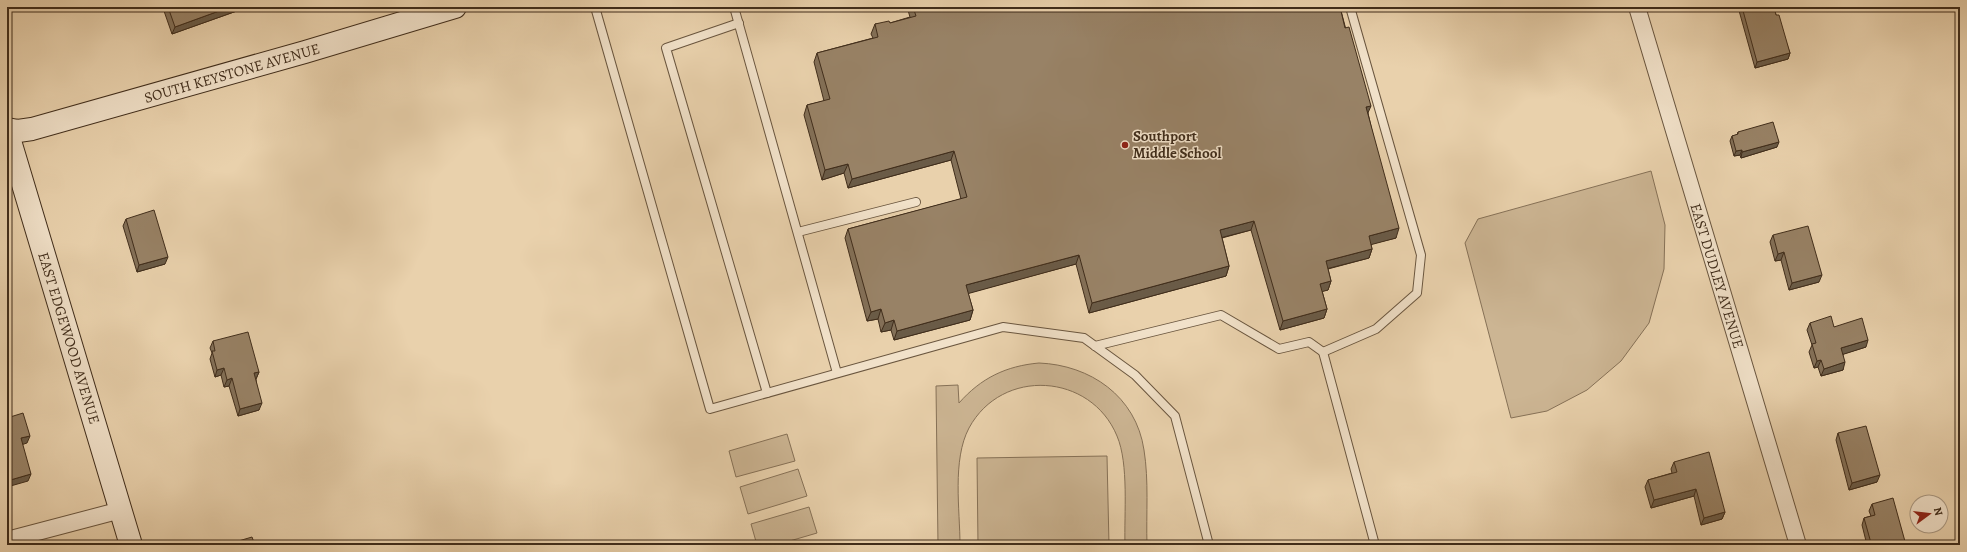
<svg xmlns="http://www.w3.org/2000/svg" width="1967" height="552" font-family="Alegreya,serif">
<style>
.grass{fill:#ccb593;stroke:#867157}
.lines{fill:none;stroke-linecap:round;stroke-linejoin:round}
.lane-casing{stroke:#6a563f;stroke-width:10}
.street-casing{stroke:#6a563f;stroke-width:18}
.secondary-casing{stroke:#402d1b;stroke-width:24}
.lane{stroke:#f1e1c9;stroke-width:8}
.street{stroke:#f1e1c9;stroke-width:16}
.secondary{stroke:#f1e1c9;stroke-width:22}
.wall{fill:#837058;stroke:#402d1b}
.shaded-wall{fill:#6a5b47;stroke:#402d1b}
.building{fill:#988266;stroke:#402d1b}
.poi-dot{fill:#8f2418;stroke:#f1e1c9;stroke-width:1.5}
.labels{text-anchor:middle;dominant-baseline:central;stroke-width:3;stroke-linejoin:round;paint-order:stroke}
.street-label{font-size:15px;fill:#402d1b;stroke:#f1e1c9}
.poi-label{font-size:15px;font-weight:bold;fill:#402d1b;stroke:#f1e1c9;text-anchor:start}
</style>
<rect width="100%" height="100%" fill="#e9d1ac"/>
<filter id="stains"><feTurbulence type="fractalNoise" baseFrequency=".005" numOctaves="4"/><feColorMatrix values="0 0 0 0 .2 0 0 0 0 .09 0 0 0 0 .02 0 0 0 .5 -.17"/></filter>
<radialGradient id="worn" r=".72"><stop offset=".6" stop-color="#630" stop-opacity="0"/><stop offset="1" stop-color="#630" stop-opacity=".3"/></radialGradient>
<!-- grass -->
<g class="grass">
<polygon points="1651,171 1665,225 1664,269 1649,323 1621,361 1587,390 1547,411 1511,418 1465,243 1478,219"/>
<path d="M1039 363C1090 365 1136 396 1144 450 1149 481 1146 514 1147 545H1125C1124 514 1129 464 1117 436 1091 373 1002 367 969 428 952 460 960 510 960 545H938L936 386 958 385 959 403C981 378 1006 366 1039 363Z"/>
<polygon points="787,434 795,461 736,477 729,451"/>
<polygon points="1107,456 1109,545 978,545 977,458"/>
<polygon points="798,469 807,496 748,514 740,487"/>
<polygon points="809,507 817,533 776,545 757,545 751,524"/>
</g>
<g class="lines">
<!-- lane casing -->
<g class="lane-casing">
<g id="lane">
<polyline points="595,7 710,409 1003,327 1084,338 1135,375 1175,416 1209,545"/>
<polyline points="734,7 837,373"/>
<polyline points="1350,7 1421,255 1417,293 1376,329 1323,352 1375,545"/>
<polyline points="739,23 666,48 767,393"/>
<polyline points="798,232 916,202"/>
<polyline points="1095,346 1221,315 1279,349 1309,342 1323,352"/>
</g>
</g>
<!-- street casing -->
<g class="street-casing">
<g id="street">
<polyline points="1637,7 1798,545"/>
<polyline points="7,540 121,510"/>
</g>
</g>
<!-- secondary casing -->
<g class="secondary-casing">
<g id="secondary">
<polyline points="7,129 18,131 32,129 305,52 455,7"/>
<polyline points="7,131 131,545"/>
</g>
</g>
<!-- lane -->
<use href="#lane" class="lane"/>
<!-- street -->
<use href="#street" class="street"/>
<!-- secondary -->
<use href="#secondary" class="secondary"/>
</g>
<!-- wall -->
<g class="wall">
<polygon points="166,7 248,7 172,34 164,11"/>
<polygon points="907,7 1340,7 1368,113 1396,238 1371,244 1372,249 1369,258 1328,269 1331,281 1328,290 1322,291 1327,309 1324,318 1280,330 1251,230 1222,238 1229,266 1226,276 1089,313 1076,264 968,293 973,310 970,320 894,340 891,330 881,332 878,319 867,321 845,238 848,229 961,199 951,160 848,188 844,173 822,180 804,115 807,105 824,101 814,62 817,53 873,38 871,34 875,24 890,23 910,17"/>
<polygon points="1738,7 1774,7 1776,15 1790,53 1788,59 1755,68"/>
<polygon points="1738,132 1777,147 1741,158 1740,155 1734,156 1730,141 1732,136 1737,135"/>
<polygon points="126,219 165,264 137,272 123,226"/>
<polygon points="1773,235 1819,282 1789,290 1781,260 1775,261 1770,242"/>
<polygon points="1810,323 1834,327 1866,347 1843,354 1843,370 1821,376 1818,367 1814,368 1809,352 1812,345 1807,330"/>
<polygon points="213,341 259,372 256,379 259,410 238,416 229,386 224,387 221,375 215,377 210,359 212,353 210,348"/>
<polygon points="1838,433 1877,482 1849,490 1836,440"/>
<polygon points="1674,462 1725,512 1722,519 1701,525 1694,496 1651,508 1645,487 1648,480 1672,473 1671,469"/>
<polygon points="1872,504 1906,545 1867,545 1862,525 1864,518 1871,516 1869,511"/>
</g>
<!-- shaded-wall -->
<g class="shaded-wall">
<polygon points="230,7 248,7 172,34 175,27"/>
<polygon points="1790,53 1788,59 1755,68 1757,62"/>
<polygon points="1371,106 1367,115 1366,107"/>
<polygon points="1779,142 1777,147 1741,158 1742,152"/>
<polygon points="1742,150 1740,155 1734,156 1736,151"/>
<polygon points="954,151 951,160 848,188 852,179"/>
<polygon points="848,164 844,173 822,180 825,170"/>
<polygon points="1254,221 1251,230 1216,239 1220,230"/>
<polygon points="1399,228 1396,238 1366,246 1369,236"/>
<polygon points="1372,249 1369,258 1322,270 1326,261"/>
<polygon points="1784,252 1781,260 1775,261 1778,254"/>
<polygon points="1079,255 1076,264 963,295 966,285"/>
<polygon points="168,257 165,264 137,272 139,265"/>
<polygon points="1229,266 1226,276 1089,313 1092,303"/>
<polygon points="1822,275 1819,282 1789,290 1792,283"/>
<polygon points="1331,281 1328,290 1317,293 1320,284"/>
<polygon points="881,309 878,319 867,321 871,312"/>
<polygon points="1327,309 1324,318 1280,330 1283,321"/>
<polygon points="973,310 970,320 894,340 897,331"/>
<polygon points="894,320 891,330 881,332 885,323"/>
<polygon points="1868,340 1866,347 1838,356 1841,348"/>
<polygon points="1821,360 1818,367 1814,368 1817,361"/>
<polygon points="1845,362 1843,370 1821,376 1824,369"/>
<polygon points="224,368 221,375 215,377 217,370"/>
<polygon points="259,372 256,379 251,380 254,373"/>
<polygon points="232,378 229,386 224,387 227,380"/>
<polygon points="262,403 259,410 238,416 240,409"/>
<polygon points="30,436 27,443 18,446 21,438"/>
<polygon points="31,474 28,481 7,487 7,481"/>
<polygon points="1880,475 1877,482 1849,490 1852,483"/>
<polygon points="1696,489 1694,496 1651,508 1654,500"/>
<polygon points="1725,512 1722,519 1701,525 1704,518"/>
<polygon points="1878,541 1877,545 1871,545 1871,543"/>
</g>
<!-- building -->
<g class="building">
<polygon points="168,7 230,7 175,27"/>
<polygon points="913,7 1340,7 1345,28 1349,27 1371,106 1366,107 1399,228 1369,236 1372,249 1326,261 1331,281 1320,284 1327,309 1283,321 1254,221 1220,230 1229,266 1092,303 1079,255 966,285 973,310 897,331 894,320 885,323 881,309 871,312 848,229 967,197 954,151 852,179 848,164 825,170 807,105 830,99 817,53 878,37 875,24 889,21 890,23 916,16"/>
<polygon points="1742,7 1774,7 1776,15 1779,15 1790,53 1757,62"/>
<polygon points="1773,122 1779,142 1742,152 1742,150 1736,151 1732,136 1738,134 1738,132"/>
<polygon points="154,210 168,257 139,265 126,219"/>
<polygon points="1808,226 1822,275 1792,283 1784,252 1778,254 1773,235"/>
<polygon points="1831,316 1834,327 1862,318 1868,340 1841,348 1845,362 1824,369 1821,360 1817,361 1812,344 1816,343 1810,323"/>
<polygon points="248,332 259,372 254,373 262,403 240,409 232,378 227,380 224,368 217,370 212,351 215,351 213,341"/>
<polygon points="23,413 30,436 21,438 31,474 7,481 7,418"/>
<polygon points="1866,426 1880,475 1852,483 1838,433"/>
<polygon points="1709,452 1725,512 1704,518 1696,489 1654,500 1648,480 1677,472 1674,462"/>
<polygon points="1893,498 1906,545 1880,545 1878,541 1871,543 1864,518 1875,515 1872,504"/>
<polygon points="252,537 255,545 225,545"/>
</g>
<!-- markers -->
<circle class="poi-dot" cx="1125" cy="145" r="4"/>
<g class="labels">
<!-- street labels -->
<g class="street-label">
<text transform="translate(232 73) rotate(-16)">SOUTH KEYSTONE AVENUE</text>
<text transform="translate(1717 276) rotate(73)">EAST DUDLEY AVENUE</text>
<text transform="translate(69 338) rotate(73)">EAST EDGEWOOD AVENUE</text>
</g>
<!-- poi labels -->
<g class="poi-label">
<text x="1133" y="136">Southport<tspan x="1133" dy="17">Middle School</tspan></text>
</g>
</g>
<!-- margin -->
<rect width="1967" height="552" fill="none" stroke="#e9d1ac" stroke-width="24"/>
<rect x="8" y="8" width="1951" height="536" fill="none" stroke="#402d1b" stroke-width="2"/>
<rect x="12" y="12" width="1943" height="528" fill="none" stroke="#402d1b"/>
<!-- north arrow -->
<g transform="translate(1929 514) rotate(75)"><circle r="19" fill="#f1e1c9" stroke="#aa9983"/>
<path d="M0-3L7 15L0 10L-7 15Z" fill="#8f2418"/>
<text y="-6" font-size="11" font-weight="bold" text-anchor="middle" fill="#402d1b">N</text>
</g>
<rect width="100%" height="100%" filter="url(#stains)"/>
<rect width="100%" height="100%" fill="url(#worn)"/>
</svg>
